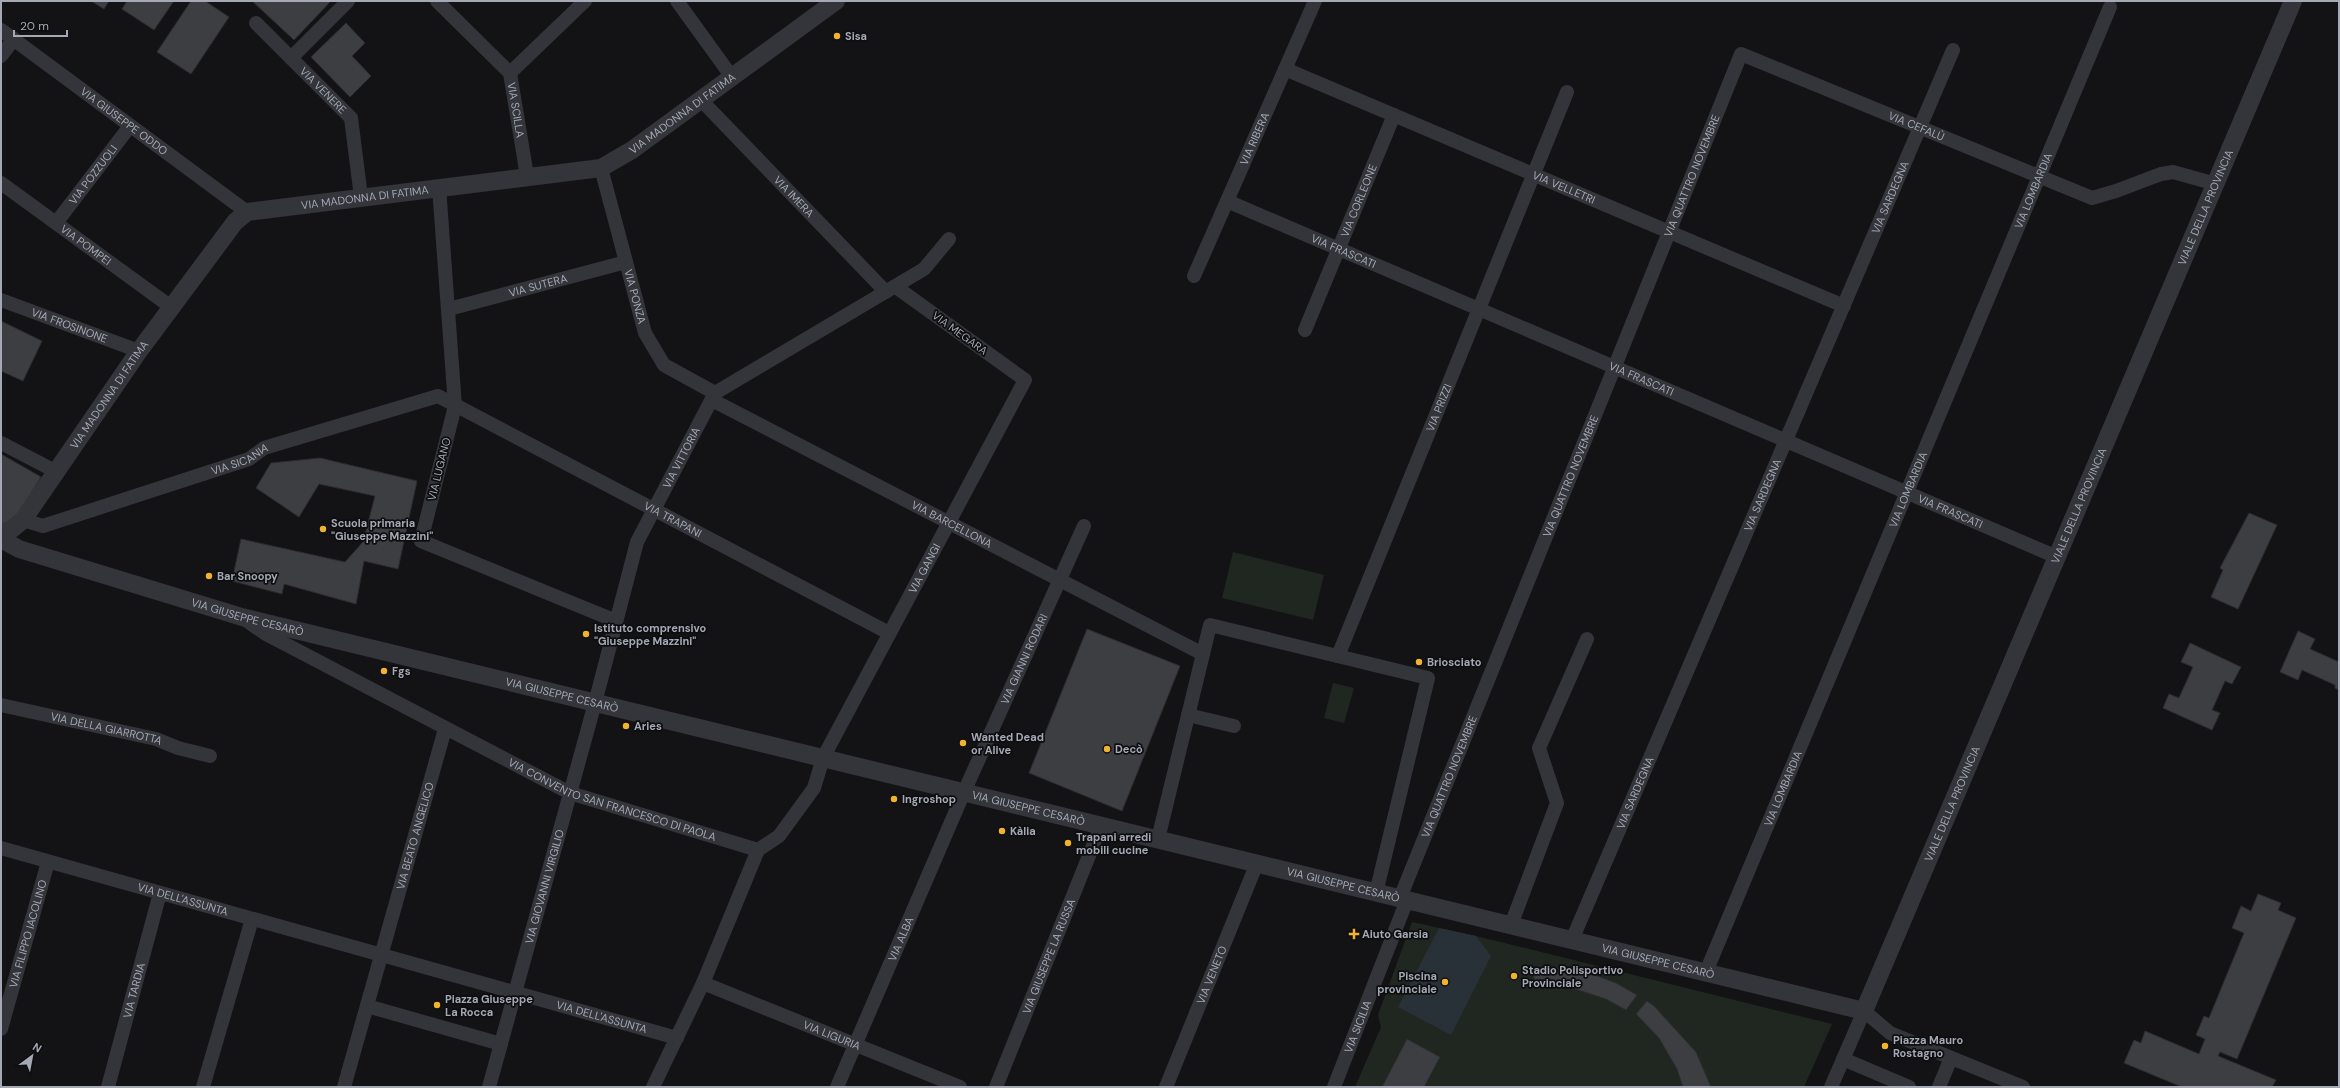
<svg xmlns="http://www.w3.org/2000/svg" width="2340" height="1088" font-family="'DM Sans',sans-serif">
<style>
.green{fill:#1f2720}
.water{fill:#293138}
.building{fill:#3d3e42;stroke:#2d2d31}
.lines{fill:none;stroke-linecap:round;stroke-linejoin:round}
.minor{stroke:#34353a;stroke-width:14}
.tertiary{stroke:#34353a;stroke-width:18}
.poi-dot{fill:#f1b22e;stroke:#0e0e10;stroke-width:1.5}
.labels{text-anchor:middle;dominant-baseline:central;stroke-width:3.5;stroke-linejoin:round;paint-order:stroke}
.poi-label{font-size:11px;font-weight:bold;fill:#a4a9b5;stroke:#0e0e10;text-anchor:start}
.street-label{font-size:11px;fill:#a4a9b5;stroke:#0e0e10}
</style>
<rect width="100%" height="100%" fill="#131315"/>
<!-- green -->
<g class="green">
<polygon points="1233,552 1324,575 1313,620 1222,598"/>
<polygon points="1333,683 1354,688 1344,723 1324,718"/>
<polygon points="1412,922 1476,936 1832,1024 1804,1087 1355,1087 1381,1027 1378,1015"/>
</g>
<!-- water -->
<polygon class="water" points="1439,928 1476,936 1491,956 1451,1035 1398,1007"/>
<!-- building -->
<g class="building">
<polygon points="91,1 109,1 104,9"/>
<polygon points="127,1 174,1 154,30 122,9"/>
<polygon points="191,1 205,1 229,17 191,74 157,52"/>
<polygon points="252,1 331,1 294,40"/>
<polygon points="346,23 365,43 352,56 371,76 350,97 311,57"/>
<polygon points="1,321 42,341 23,381 1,371"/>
<polygon points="1,454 41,477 10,528 1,526"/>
<polygon points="320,458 417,481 398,569 364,561 356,604 284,584 282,594 232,581 241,539 345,562 363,542 375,496 319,484 299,517 256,488 271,463"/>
<polygon points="2249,513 2277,525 2238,609 2211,597 2223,570 2220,568"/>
<polygon points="1087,629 1180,666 1122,811 1029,773"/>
<polygon points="2298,631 2315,639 2310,649 2339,662 2339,690 2335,688 2335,685 2302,670 2298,680 2280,672"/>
<polygon points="2190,643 2241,667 2232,684 2225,681 2212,710 2220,713 2212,730 2163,708 2169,694 2179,698 2193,667 2181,662"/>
<polygon points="2258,894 2281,903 2278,910 2296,918 2237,1059 2220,1052 2218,1056 2276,1080 2272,1087 2182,1087 2124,1063 2134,1040 2141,1043 2145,1031 2199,1054 2205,1039 2196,1035 2204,1016 2209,1018 2244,933 2232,928 2241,906 2251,911"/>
<polygon points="1556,968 1597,976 1616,983 1637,995 1626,1010 1606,999 1572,988 1534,986 1534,970"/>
<polygon points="1647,1001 1654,1006 1696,1052 1711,1087 1683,1087 1677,1069 1659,1038 1636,1014"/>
<polygon points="1407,1039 1440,1057 1424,1087 1382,1087"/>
</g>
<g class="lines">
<!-- minor -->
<g class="minor">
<path id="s1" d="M437 1 510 73 527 176"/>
<polyline points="677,1 732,77"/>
<path id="s2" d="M256 23 351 118 361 197"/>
<path id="s3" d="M1 30 247 212"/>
<polyline points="1,56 14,39"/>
<polyline points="291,58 348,1"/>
<path id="s4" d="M1285 69 1844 306"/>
<polyline points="510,73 585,1"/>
<path id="s5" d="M701 100 886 292"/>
<path id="s6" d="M601 168 645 333 664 365 715 393"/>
<path id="s7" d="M1 183 171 307"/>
<polyline points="439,187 455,406 421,541 616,621"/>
<path id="s8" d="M1227 201 2057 557"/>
<path id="s9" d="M56 223 130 126"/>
<path id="s10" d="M1194 276 1315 1"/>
<path id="s11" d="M1 300 139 351"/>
<path id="s12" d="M449 309 626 262"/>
<path id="s13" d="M1305 330 1394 115"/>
<path id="s14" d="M712 400 1203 654 1158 839"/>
<polyline points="1,443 55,471"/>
<path id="s15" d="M23 520 43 526 249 459 264 448 438 396 889 633"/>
<path id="s16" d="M247 621 266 634 570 793 758 850"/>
<polyline points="1203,654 1210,625 1428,678 1376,893"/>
<path id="s17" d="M1338 656 1567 92"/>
<path id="s18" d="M1 705 156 739 178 748 210 756"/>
<polyline points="1188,715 1234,726"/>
<path id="s19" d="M1 848 677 1038"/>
<path id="s20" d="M758 850 779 836 814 788 823 758 1025 380 896 287"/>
<path id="s21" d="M1400 898 1741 54 2092 198 2116 191 2161 174 2173 172 2216 184"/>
<polyline points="1511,925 1557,803 1539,748 1587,639"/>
<path id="s22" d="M1572 940 1953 50"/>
<path id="s23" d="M1706 972 2110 7"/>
<path id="s24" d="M703 983 960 1087"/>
<polyline points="367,1006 501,1044"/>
<path id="s25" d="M1 1029 48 862"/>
<polyline points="1843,1059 1909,1087"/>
<path id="s26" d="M108 1087 160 893"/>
<polyline points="203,1087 252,919"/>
<path id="s27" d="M344 1087 445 729"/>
<path id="s28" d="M489 1087 595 703 637 542 715 393 924 269 949 239"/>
<polyline points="653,1087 703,983 758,850"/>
<path id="s29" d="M837 1087 964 792 1084 526"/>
<path id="s30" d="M996 1087 1101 826"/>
<path id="s31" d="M1166 1087 1257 863"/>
<path id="s32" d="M1334 1087 1407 900"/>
<polyline points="1831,1087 1864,1011 1890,1033 2023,1087"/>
<polyline points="1939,1087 1951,1058"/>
</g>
<!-- tertiary -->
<g class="tertiary">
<path id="s33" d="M1 533 12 529 23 520 139 351 235 222 247 212 601 168 632 150 836 1"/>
<path id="s34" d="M1 539 19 549 242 617 1864 1011 2293 1"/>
</g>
</g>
<!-- markers -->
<g class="poi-dot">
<circle cx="837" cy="36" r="4"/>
<circle cx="323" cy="529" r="4"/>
<circle cx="209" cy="576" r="4"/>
<circle cx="586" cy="634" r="4"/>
<circle cx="1419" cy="662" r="4"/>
<circle cx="384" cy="671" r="4"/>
<circle cx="626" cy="726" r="4"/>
<circle cx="963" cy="743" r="4"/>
<circle cx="1107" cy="749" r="4"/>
<circle cx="894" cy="799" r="4"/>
<circle cx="1002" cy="831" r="4"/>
<circle cx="1068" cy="843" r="4"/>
<path d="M1352 928h4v4h4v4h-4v4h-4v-4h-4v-4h4z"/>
<circle cx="1514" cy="976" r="4"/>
<circle cx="1445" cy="982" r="4"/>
<circle cx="437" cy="1005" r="4"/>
<circle cx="1885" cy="1046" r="4"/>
</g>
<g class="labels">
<!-- poi labels -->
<g class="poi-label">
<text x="845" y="36">Sisa</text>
<text x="331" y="523">Scuola primaria<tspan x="331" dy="13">"Giuseppe Mazzini"</tspan></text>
<text x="217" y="576">Bar Snoopy</text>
<text x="594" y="628">Istituto comprensivo<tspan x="594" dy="13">"Giuseppe Mazzini"</tspan></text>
<text x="1427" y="662">Briosciato</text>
<text x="392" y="671">Fgs</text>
<text x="634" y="726">Aries</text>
<text x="971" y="737">Wanted Dead<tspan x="971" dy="13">or Alive</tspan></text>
<text x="1115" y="749">Decò</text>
<text x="902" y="799">Ingroshop</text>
<text x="1010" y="831">Kàlia</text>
<text x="1076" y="837">Trapani arredi<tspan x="1076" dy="13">mobili cucine</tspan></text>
<text x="1362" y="934">Aiuto Garsia</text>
<text x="1522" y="970">Stadio Polisportivo<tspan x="1522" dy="13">Provinciale</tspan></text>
<text x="1437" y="976" text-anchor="end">Piscina<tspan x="1437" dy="13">provinciale</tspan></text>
<text x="445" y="999">Piazza Giuseppe<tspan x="445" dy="13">La Rocca</tspan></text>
<text x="1893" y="1040">Piazza Mauro<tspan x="1893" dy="13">Rostagno</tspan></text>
</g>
<!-- street labels -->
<g class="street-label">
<text stroke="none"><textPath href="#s2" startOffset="95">VIA VENERE</textPath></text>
<text stroke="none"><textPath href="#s1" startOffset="140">VIA SCILLA</textPath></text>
<text stroke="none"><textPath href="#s33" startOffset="862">VIA MADONNA DI FATIMA</textPath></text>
<text stroke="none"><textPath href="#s3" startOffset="153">VIA GIUSEPPE ODDO</textPath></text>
<text stroke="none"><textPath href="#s21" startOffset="1100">VIA CEFALÙ</textPath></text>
<text stroke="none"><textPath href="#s10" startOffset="150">VIA RIBERA</textPath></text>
<text stroke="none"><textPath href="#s9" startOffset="61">VIA POZZUOLI</textPath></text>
<text stroke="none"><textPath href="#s21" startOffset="779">VIA QUATTRO NOVEMBRE</textPath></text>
<text stroke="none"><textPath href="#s4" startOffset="303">VIA VELLETRI</textPath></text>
<text stroke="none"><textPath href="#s23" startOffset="847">VIA LOMBARDIA</textPath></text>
<text stroke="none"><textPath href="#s5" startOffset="134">VIA IMERA</textPath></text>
<text stroke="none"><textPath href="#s33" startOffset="526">VIA MADONNA DI FATIMA</textPath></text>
<text stroke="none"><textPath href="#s22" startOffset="808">VIA SARDEGNA</textPath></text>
<text stroke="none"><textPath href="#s13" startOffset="140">VIA CORLEONE</textPath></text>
<text stroke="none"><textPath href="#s34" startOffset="2796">VIALE DELLA PROVINCIA</textPath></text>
<text stroke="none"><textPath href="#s7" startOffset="105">VIA POMPEI</textPath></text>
<text stroke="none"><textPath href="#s8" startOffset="127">VIA FRASCATI</textPath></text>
<text stroke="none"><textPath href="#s12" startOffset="92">VIA SUTERA</textPath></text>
<text stroke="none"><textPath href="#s6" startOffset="133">VIA PONZA</textPath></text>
<text stroke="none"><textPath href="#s11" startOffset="73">VIA FROSINONE</textPath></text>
<text transform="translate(960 333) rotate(36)">VIA MEGARA</text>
<text stroke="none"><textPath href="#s8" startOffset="451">VIA FRASCATI</textPath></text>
<text stroke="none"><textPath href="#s33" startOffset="178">VIA MADONNA DI FATIMA</textPath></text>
<text stroke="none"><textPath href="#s17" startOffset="268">VIA PRIZZI</textPath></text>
<text stroke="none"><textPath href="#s28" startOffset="660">VIA VITTORIA</textPath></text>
<text stroke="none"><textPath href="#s15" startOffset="229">VIA SICANIA</textPath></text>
<text transform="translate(439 469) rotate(-76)">VIA LUGANO</text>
<text stroke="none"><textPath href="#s21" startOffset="455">VIA QUATTRO NOVEMBRE</textPath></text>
<text stroke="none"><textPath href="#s23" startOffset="523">VIA LOMBARDIA</textPath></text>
<text stroke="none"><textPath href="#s22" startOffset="484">VIA SARDEGNA</textPath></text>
<text stroke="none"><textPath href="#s34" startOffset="2472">VIALE DELLA PROVINCIA</textPath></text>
<text stroke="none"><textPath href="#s8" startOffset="787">VIA FRASCATI</textPath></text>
<text stroke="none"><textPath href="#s15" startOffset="703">VIA TRAPANI</textPath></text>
<text stroke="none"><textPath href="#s14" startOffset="270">VIA BARCELLONA</textPath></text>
<text stroke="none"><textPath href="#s20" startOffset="331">VIA GANGI</textPath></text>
<text stroke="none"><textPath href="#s34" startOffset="259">VIA GIUSEPPE CESARÒ</textPath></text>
<text stroke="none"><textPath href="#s29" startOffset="467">VIA GIANNI RODARI</textPath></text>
<text stroke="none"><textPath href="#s34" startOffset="583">VIA GIUSEPPE CESARÒ</textPath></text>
<text stroke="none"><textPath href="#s18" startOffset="108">VIA DELLA GIARROTTA</textPath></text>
<text stroke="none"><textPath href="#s21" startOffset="131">VIA QUATTRO NOVEMBRE</textPath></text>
<text stroke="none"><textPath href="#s23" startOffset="199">VIA LOMBARDIA</textPath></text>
<text stroke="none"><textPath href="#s22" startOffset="160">VIA SARDEGNA</textPath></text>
<text stroke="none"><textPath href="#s16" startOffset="408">VIA CONVENTO SAN FRANCESCO DI PAOLA</textPath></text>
<text stroke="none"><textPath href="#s34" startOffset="2148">VIALE DELLA PROVINCIA</textPath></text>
<text stroke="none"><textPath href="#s34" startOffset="1063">VIA GIUSEPPE CESARÒ</textPath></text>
<text stroke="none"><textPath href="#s27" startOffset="261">VIA BEATO ANGELICO</textPath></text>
<text stroke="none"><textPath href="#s34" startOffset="1387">VIA GIUSEPPE CESARÒ</textPath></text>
<text stroke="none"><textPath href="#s28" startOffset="208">VIA GIOVANNI VIRGILIO</textPath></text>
<text stroke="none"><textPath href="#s19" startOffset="189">VIA DELL'ASSUNTA</textPath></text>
<text stroke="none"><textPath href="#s25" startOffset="99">VIA FILIPPO IACOLINO</textPath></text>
<text stroke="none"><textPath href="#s29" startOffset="161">VIA ALBA</textPath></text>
<text stroke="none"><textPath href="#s30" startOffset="141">VIA GIUSEPPE LA RUSSA</textPath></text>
<text stroke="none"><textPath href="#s34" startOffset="1711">VIA GIUSEPPE CESARÒ</textPath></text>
<text stroke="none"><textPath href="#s31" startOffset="121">VIA VENETO</textPath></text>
<text stroke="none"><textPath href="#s26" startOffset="100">VIA TARDIA</textPath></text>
<text stroke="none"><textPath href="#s19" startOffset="624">VIA DELL'ASSUNTA</textPath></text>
<text stroke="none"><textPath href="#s32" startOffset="65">VIA SICILIA</textPath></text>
<text stroke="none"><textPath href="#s24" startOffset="139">VIA LIGURIA</textPath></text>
</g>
</g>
<!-- border -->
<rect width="2340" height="1088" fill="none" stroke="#a4a9b5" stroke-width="4"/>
<!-- north arrow -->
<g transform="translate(32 1056) rotate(32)" stroke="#0e0e10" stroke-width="3" paint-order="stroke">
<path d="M0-3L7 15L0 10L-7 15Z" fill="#a4a9b5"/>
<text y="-6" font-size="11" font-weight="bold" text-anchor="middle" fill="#a4a9b5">N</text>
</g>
<!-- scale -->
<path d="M14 30v6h53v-6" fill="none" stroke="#a4a9b5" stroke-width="2"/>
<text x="20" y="30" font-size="12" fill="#a4a9b5" stroke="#0e0e10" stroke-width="3" paint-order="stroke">20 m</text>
</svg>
